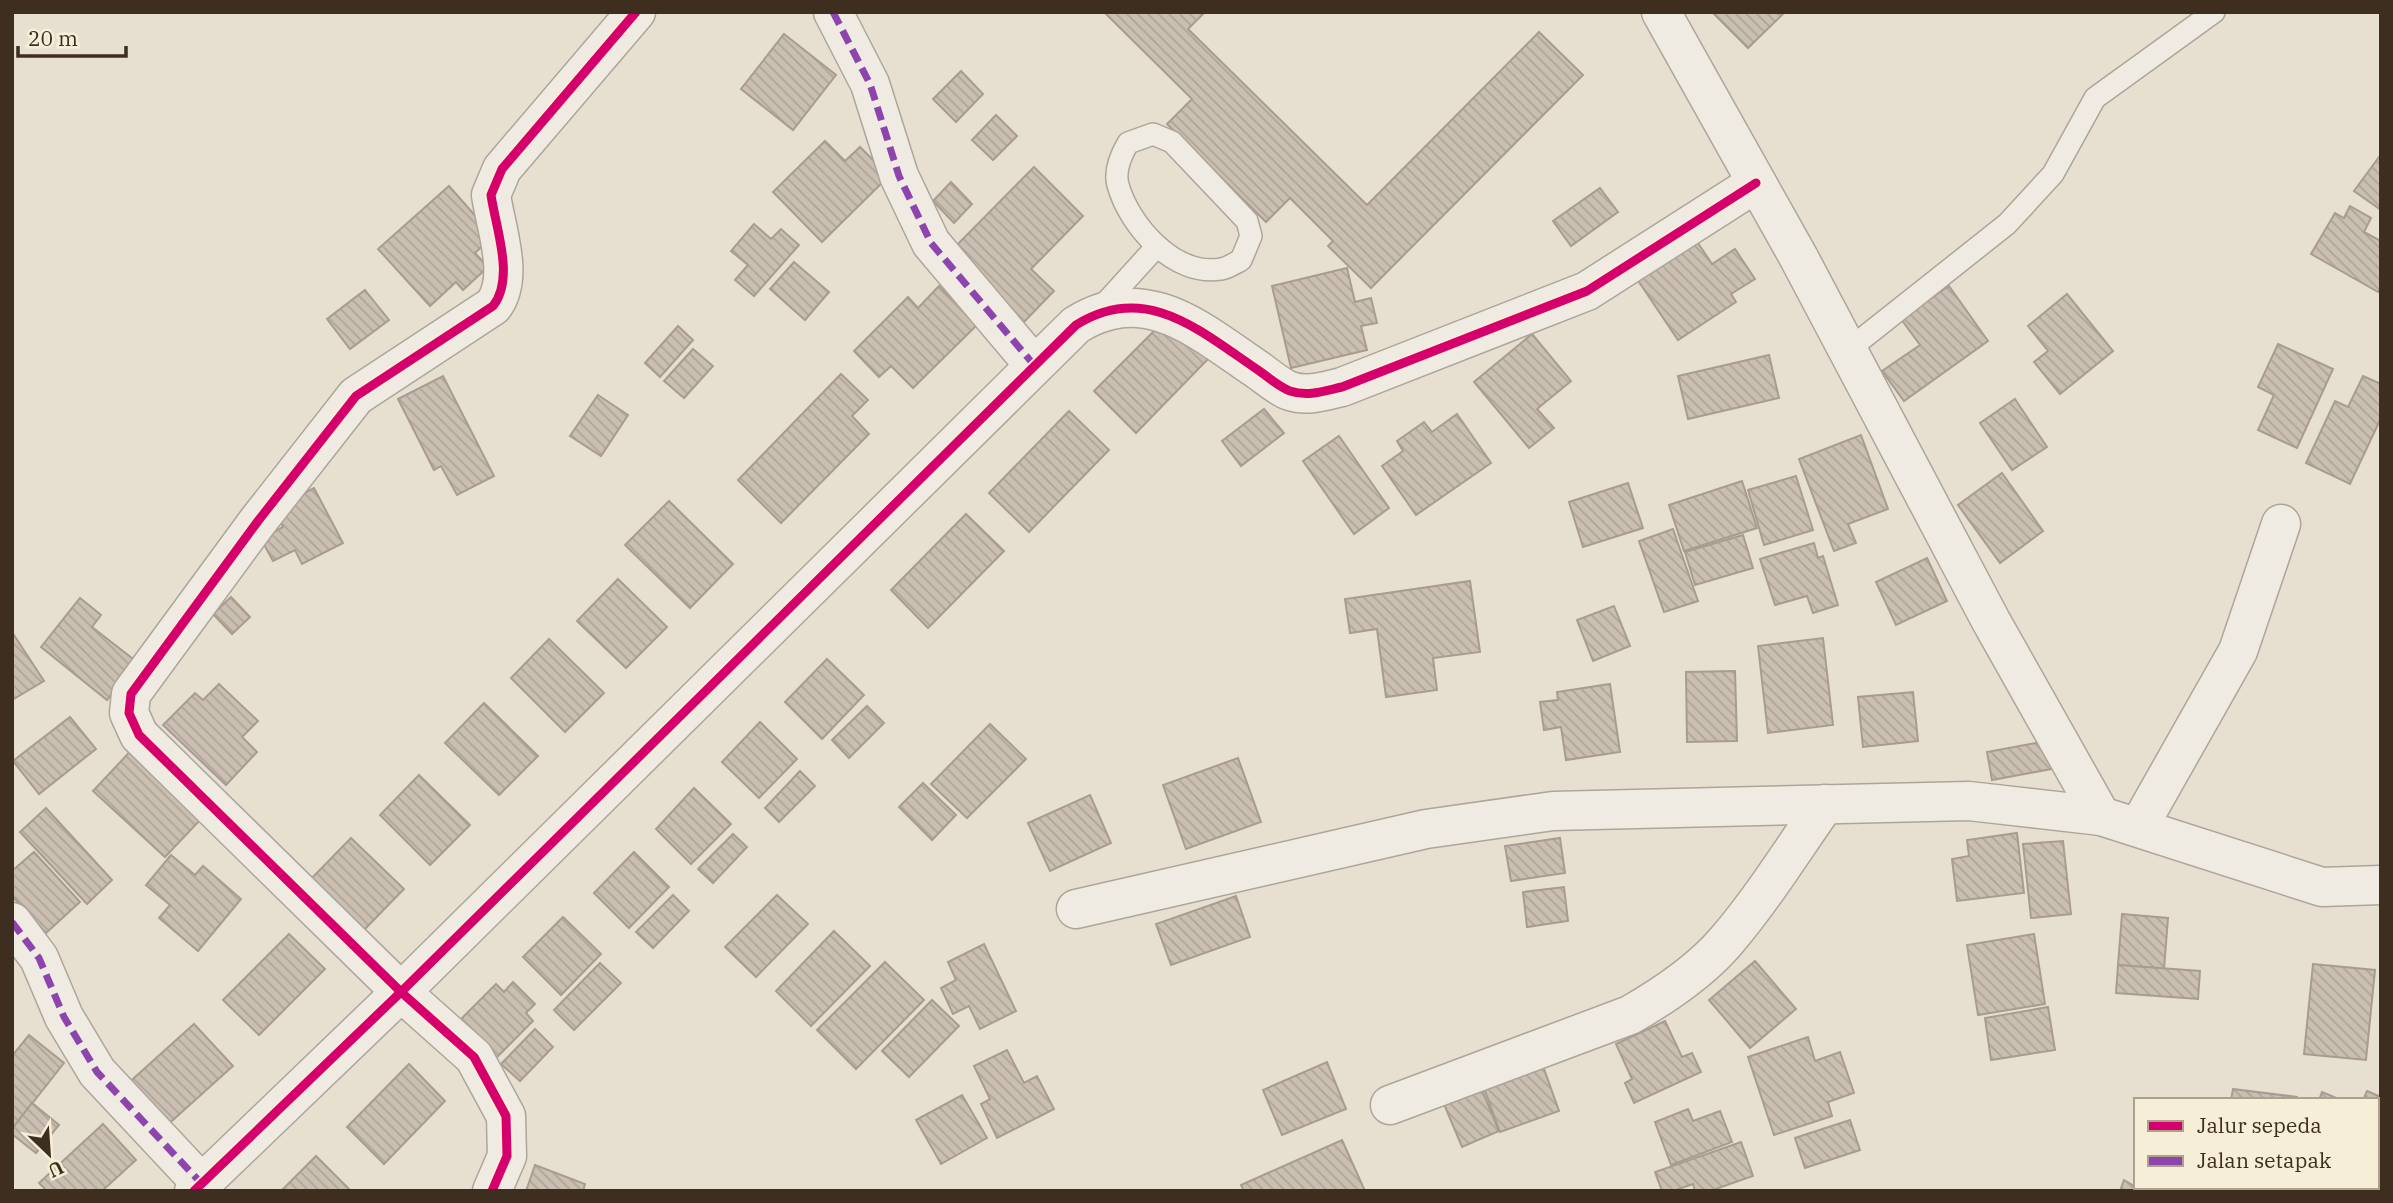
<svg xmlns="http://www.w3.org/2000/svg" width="2393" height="1203" font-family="'IBM Plex Serif',serif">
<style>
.building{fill:url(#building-back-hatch);stroke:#a89c90;stroke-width:2}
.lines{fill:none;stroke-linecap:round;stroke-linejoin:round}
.lane-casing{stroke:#ada599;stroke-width:24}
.street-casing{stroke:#ada599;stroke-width:41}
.lane{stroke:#efebe3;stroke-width:21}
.street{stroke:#efebe3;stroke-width:38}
.quiet{stroke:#8e44ad;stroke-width:7;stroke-dasharray:14 7;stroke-linecap:butt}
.cycleway-casing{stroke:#f7eed8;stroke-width:13}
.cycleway{stroke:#d6006c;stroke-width:9}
</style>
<defs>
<pattern id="building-back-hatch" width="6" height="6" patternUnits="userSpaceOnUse" patternTransform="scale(1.75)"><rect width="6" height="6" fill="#cbbfb2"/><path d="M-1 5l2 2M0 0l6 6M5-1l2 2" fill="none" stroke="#afa499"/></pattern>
</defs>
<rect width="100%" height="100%" fill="#e7e0d1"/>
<!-- building -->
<g class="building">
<polygon points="1104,12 1205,12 1188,29 1367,205 1539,32 1583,75 1371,288 1328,246 1333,241 1290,198 1266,222 1167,124 1192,99"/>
<polygon points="1712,12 1785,12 1748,48"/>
<polygon points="784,34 836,75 793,130 741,89"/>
<polygon points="961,71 983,94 956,122 933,99"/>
<polygon points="996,115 1017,136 993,160 972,140"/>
<polygon points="825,141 845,161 860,147 889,176 822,242 773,192"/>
<polygon points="2379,157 2381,159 2381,210 2354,191"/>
<polygon points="1034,167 1083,216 1031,269 1054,291 1020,326 947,255"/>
<polygon points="951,182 972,204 954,223 933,201"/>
<polygon points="449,186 493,236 475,253 488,267 463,290 456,282 430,306 378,249"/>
<polygon points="1600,188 1618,212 1571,246 1553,221"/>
<polygon points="2350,206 2371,218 2364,232 2381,241 2381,287 2378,292 2311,254 2335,213 2344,218"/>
<polygon points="754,224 771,239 781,229 799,245 754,296 735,280 748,265 731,251"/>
<polygon points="1692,234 1712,264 1735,249 1755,279 1731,294 1736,302 1678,340 1633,273"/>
<polygon points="794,262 829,292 805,320 770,289"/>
<polygon points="1347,268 1355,302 1371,298 1377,323 1361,326 1367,350 1291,368 1272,286"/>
<polygon points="939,286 955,302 961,296 984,318 913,388 891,366 879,377 854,351 908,297 918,308"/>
<polygon points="1949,286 1988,341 1904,401 1882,371 1920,345 1901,319"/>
<polygon points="365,290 389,320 350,349 327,319"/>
<polygon points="2067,294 2113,351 2060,394 2034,362 2048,351 2028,326"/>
<polygon points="1168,317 1209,358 1136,433 1094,391"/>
<polygon points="678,326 693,340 660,377 645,363"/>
<polygon points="1532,334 1571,381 1537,409 1554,428 1529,448 1474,382"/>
<polygon points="2278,344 2333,369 2297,448 2258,430 2274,395 2258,387"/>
<polygon points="693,349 713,366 684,398 664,381"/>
<polygon points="1769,355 1779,398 1688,419 1678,376"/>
<polygon points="841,374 868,400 852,416 869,434 781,523 738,480"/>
<polygon points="443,376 494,476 457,495 441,466 434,470 398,399"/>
<polygon points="2363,376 2381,384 2381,418 2350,484 2306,463 2335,401 2348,407"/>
<polygon points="598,395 628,415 601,456 570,436"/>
<polygon points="2015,399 2047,447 2012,470 1980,423"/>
<polygon points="1264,409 1284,433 1241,466 1222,441"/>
<polygon points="1069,411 1109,450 1029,532 989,493"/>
<polygon points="1457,414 1491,463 1416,515 1382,466 1403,451 1397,441 1424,422 1432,432"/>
<polygon points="1861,435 1888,509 1848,524 1856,543 1834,551 1799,459"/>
<polygon points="1339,436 1389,508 1354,534 1303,461"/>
<polygon points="2002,473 2043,531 2000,563 1958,505"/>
<polygon points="1796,476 1813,530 1764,545 1748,490"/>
<polygon points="1742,481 1757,528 1684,551 1669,505"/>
<polygon points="1628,483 1643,528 1583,547 1569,502"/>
<polygon points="314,488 343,543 302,564 295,550 273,561 261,539 283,527 274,508"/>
<polygon points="669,501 733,564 690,608 625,545"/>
<polygon points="966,514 1004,551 928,628 891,590"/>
<polygon points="1673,529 1698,601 1664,612 1639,541"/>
<polygon points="1743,535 1753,568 1695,585 1685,552"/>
<polygon points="1814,543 1818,558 1823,556 1838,605 1813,613 1807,596 1775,605 1760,559"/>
<polygon points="1927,558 1947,601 1896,625 1876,582"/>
<polygon points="618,579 667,627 626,668 577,621"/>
<polygon points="1470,581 1480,652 1433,658 1437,690 1386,697 1377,629 1350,633 1345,599"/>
<polygon points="231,597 250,617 232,634 213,614"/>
<polygon points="80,598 101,615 92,627 137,662 107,700 41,647"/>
<polygon points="1614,606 1630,646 1593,661 1577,620"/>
<polygon points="12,632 44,681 12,700"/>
<polygon points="1823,638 1833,725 1768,733 1758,646"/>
<polygon points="549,639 604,693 565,732 511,678"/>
<polygon points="827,659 864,695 822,739 785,702"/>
<polygon points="1735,671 1737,741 1687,742 1686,672"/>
<polygon points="219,684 258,721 242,737 257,752 226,785 163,725 195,693 203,700"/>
<polygon points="1610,684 1620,752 1566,760 1561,727 1544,730 1540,702 1558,700 1557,692"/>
<polygon points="1913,692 1918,741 1863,747 1858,697"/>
<polygon points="484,703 538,756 499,795 445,743"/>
<polygon points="867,706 884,723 849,758 832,740"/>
<polygon points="70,717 96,749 39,794 13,761"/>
<polygon points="760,722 797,759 759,798 722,762"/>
<polygon points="990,724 1026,759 967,818 931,784"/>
<polygon points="2052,740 2057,768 1992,780 1987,752"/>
<polygon points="138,743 202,818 165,857 93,791"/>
<polygon points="1238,758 1261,822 1186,849 1163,785"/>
<polygon points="800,771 815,786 779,822 765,808"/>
<polygon points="419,775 470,825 430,865 380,815"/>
<polygon points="923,783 956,815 932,840 899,807"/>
<polygon points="694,788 731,824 691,864 656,829"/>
<polygon points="1090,795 1111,843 1050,871 1028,823"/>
<polygon points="46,808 112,880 87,904 20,832"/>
<polygon points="2017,833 2024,893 1957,901 1952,859 1969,856 1967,840"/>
<polygon points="733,834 747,847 713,883 698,869"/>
<polygon points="351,838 404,889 362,932 309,881"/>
<polygon points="1560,838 1565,873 1511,881 1505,846"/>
<polygon points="2063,841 2071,914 2031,918 2023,844"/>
<polygon points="34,852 80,902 46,933 12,896 12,871"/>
<polygon points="634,852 669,887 629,928 594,893"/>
<polygon points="171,855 195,875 203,866 241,899 198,951 159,918 170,905 146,885"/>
<polygon points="1564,887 1568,921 1527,927 1523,892"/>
<polygon points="673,895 689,911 653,948 636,932"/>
<polygon points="777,895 808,924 756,977 725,947"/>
<polygon points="1236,896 1250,937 1171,965 1156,924"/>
<polygon points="2122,914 2168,918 2164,969 2118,965"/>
<polygon points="563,917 601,954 561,995 523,957"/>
<polygon points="834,931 870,966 811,1026 776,991"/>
<polygon points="289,934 325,969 259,1035 223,1000"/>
<polygon points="2034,934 2045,1004 1978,1015 1967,945"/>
<polygon points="984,944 1016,1011 980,1029 969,1006 953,1014 941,988 956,980 948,962"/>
<polygon points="1755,961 1796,1009 1750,1048 1709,1000"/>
<polygon points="885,962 924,1000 856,1069 817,1030"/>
<polygon points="600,963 621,983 574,1030 554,1010"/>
<polygon points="2313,964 2375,970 2366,1060 2304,1054"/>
<polygon points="2118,965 2200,971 2198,999 2116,993"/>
<polygon points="513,982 535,1004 526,1013 533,1021 496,1058 458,1022 496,984 504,992"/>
<polygon points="932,1000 959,1026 909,1077 882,1051"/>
<polygon points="2048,1007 2055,1050 1991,1060 1985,1018"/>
<polygon points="1665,1021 1682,1057 1692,1053 1701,1072 1634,1103 1625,1083 1632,1079 1616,1044"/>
<polygon points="194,1024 233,1066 164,1128 125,1086"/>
<polygon points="535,1029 553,1047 520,1081 501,1064"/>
<polygon points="29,1035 64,1063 12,1129 12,1056"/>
<polygon points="1808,1037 1815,1061 1840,1052 1854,1093 1828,1102 1832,1116 1774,1135 1748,1057"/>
<polygon points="1007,1050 1024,1083 1037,1076 1054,1109 997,1138 981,1104 990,1099 974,1066"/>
<polygon points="1327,1062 1346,1109 1282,1135 1263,1090"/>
<polygon points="409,1064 445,1101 384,1164 347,1127"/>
<polygon points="1543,1066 1559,1111 1500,1132 1484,1088"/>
<polygon points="2233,1089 2297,1097 2297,1100 2231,1100"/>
<polygon points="1482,1090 1499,1131 1462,1147 1441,1097"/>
<polygon points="2367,1091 2381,1097 2381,1191 2357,1187 2377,1187 2377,1100 2363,1100"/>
<polygon points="2322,1092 2341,1100 2319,1100"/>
<polygon points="962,1095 987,1138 941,1164 916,1120"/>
<polygon points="32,1103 59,1125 36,1153 12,1134 12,1129"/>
<polygon points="1688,1109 1693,1121 1720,1111 1732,1142 1671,1165 1655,1122"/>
<polygon points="1850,1120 1860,1150 1805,1168 1795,1138"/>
<polygon points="103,1124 136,1160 102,1191 47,1191 39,1183"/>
<polygon points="1342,1140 1365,1191 1244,1191 1241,1185"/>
<polygon points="1741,1142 1753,1176 1710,1191 1695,1191 1693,1184 1673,1191 1662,1191 1655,1172"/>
<polygon points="316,1156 351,1191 281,1191"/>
<polygon points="535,1165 585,1184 583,1191 526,1191"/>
<polygon points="2124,1180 2136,1187 2147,1191 2120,1191"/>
</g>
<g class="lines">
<!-- lane casing -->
<g class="lane-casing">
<g id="lane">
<path d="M1153 134 1172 142 1247 221 1251 236 1241 260C1235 263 1228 268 1221 269 1174 277 1129 225 1118 185 1114 171 1121 155 1128 143Z"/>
<polyline points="1099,310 1157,246"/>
<polyline points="1848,350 2007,224 2053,174 2095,98 2214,12"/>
</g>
</g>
<!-- street casing -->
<g class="street-casing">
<g id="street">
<polyline points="833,12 870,84 899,176 931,243 1034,365"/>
<polyline points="1661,12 1799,258 1991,621 2101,816 2322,887 2381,885"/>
<polyline points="2139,826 2238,651 2281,524"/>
<polyline points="1076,909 1426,829 1553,811 1969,801 2101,816"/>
<polyline points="12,922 39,958 64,1017 97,1072 201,1183"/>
<path d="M1390 1105 1630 1015C1665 995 1701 971 1727 940 1763 898 1793 849 1825 804"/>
<path d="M194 1191 401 992 1076 325C1146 281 1200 331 1258 370 1268 377 1279 387 1290 391 1308 397 1324 391 1342 387L1587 291 1756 183"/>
<path d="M492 1191 507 1156 506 1116 474 1057 401 992 139 735 129 713 131 694 258 521 356 396 493 306C515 278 496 229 491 195L502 169 636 12"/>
</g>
</g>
<!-- lane -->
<use href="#lane" class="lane"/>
<!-- street -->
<use href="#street" class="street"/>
<!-- quiet -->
<g class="quiet">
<polyline points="833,12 870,84 899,176 931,243 1034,365"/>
<polyline points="12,922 39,958 64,1017 97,1072 201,1183"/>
</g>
<!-- cycleway casing -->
<g class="cycleway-casing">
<g id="cycleway">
<path d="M194 1191 401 992 1076 325C1146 281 1200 331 1258 370 1268 377 1279 387 1290 391 1308 397 1324 391 1342 387L1587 291 1756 183"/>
<path d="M492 1191 507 1156 506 1116 474 1057 401 992 139 735 129 713 131 694 258 521 356 396 493 306C515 278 496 229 491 195L502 169 636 12"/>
</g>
</g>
<!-- cycleway -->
<use href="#cycleway" class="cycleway"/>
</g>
<!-- border -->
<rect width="2393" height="1203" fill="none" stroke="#3d2e20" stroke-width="28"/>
<!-- legend -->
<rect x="2134" y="1098" width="245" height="91" fill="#f7eed8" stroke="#ada18e" stroke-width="2"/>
<rect x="2148" y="1121" width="35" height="10" fill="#d6006c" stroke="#ada18e" stroke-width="2"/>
<text x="2197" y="1133" font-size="21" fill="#3d2e20">Jalur sepeda</text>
<rect x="2148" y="1156" width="35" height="10" fill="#8e44ad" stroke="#ada18e" stroke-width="2"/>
<text x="2197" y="1168" font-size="21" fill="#3d2e20">Jalan setapak</text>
<!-- north arrow -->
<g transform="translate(49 1154) rotate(155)" stroke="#f7eed8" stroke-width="5" paint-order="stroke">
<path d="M0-5L12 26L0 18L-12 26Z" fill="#3d2e20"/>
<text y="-10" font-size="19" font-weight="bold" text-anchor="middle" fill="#3d2e20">U</text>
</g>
<!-- scale -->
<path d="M18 46v10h108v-10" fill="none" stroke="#3d2e20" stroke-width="3.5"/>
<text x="28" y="46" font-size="21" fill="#3d2e20" stroke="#f7eed8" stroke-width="5" paint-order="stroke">20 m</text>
</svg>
